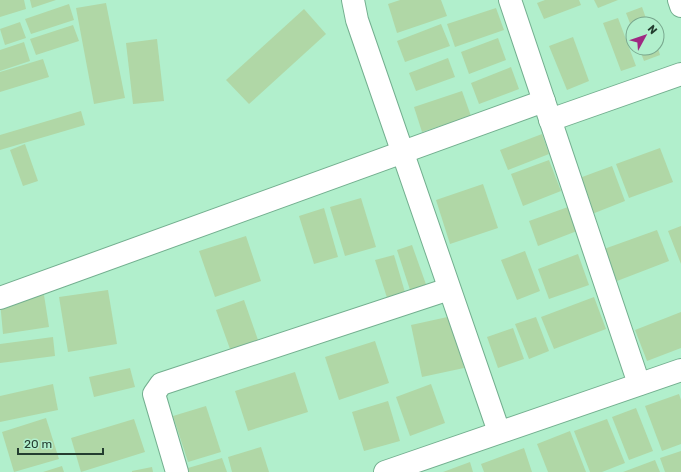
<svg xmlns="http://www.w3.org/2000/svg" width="681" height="472" font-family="Rubik,sans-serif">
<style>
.building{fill:#b0d7a6}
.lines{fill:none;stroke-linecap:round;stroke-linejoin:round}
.minor-casing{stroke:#73af8f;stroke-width:24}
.tertiary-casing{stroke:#73af8f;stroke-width:24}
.minor{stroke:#fff;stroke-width:22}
.tertiary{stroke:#fff;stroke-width:22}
</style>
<rect width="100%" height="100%" fill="#b1efcc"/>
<!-- building -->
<g class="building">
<polygon points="0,0 24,0 26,9 0,17"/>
<polygon points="30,0 56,0 32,8"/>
<polygon points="400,0 441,0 447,16 397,33 388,4"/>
<polygon points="545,0 579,0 581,5 544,19 537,3"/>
<polygon points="594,0 618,0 598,8"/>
<polygon points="106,3 125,98 94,104 76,8"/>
<polygon points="69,4 74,20 31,34 25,19"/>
<polygon points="642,7 648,24 633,24 633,31 626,13"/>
<polygon points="496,8 504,30 455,47 447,24"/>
<polygon points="304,9 326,34 249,104 226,80"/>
<polygon points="618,18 636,66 621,71 603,23"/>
<polygon points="20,22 26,38 5,45 0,29"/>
<polygon points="441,24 450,46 405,62 397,41"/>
<polygon points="73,25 79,41 36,55 30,39"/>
<polygon points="573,37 589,81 567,90 549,46"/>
<polygon points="498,38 506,60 469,74 461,52"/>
<polygon points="157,39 164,101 133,104 126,43"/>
<polygon points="24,42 30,61 0,71 0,50"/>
<polygon points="639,48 658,48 660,55 644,61"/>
<polygon points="448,58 455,77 416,91 409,73"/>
<polygon points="43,59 49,77 0,92 0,72"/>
<polygon points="511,67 519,89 479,104 471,83"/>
<polygon points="462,91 471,116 422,132 414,107"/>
<polygon points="81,111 85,125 0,150 0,135"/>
<polygon points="542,134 549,154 508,170 500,150"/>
<polygon points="25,144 38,181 23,186 10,150"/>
<polygon points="660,148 673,182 629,198 616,164"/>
<polygon points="549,160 561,191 523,206 511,174"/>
<polygon points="612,166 625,201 587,216 574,180"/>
<polygon points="483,184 498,228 450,244 436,200"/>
<polygon points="361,198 376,247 345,256 330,207"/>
<polygon points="568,207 577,231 538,246 529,221"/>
<polygon points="324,208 338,257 314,264 299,216"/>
<polygon points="681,226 681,264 668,231"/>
<polygon points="657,230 669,261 617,281 604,249"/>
<polygon points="246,236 261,281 215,297 199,251"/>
<polygon points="412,245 428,290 412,296 397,250"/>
<polygon points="525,251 540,291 517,300 501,260"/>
<polygon points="578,254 589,285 549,299 538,269"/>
<polygon points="394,255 407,299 389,304 375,260"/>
<polygon points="108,290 117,344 68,352 59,297"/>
<polygon points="44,295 49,327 3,334 0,302"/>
<polygon points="594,297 606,329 554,349 541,317"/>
<polygon points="244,300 258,340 230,349 216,310"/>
<polygon points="681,312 681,348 647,361 635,330"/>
<polygon points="452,316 464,368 422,377 411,325"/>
<polygon points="536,317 549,351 529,359 515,324"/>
<polygon points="513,328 524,359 498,368 487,337"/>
<polygon points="53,337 55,356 0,363 0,344"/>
<polygon points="375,341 389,383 339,400 325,357"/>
<polygon points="130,368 135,387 94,397 89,377"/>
<polygon points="295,372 308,412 248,431 235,391"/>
<polygon points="53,384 58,410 0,422 0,396"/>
<polygon points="431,384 445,423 410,436 396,397"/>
<polygon points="679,394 681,400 681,444 662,451 645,406"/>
<polygon points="388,401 400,441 364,451 352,412"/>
<polygon points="206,406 221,452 188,462 173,416"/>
<polygon points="636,408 653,451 629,460 612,417"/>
<polygon points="46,418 59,459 14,472 2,432"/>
<polygon points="134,419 145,452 81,472 71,438"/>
<polygon points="607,419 625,463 602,472 590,472 574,431"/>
<polygon points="570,431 586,472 548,472 537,444"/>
<polygon points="261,447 269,472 232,472 228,457"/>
<polygon points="524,448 532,472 484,472 481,464"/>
<polygon points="681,451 681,472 665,472 660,458"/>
<polygon points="222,458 227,472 189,472 188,468"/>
<polygon points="655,460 660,472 623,472"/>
<polygon points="470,462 473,472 443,472"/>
<polygon points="62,466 64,472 43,472"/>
<polygon points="152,467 153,472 132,472 132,471"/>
</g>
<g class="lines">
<!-- minor casing -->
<g class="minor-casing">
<g id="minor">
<polyline points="353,0 357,20 499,432"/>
<polyline points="510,0 639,384"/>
<polyline points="550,120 681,74"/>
<polyline points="0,298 544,101"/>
<polyline points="177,472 154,394 161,384 449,289"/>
<polyline points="385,472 681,370"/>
</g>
</g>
<!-- tertiary casing -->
<g class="tertiary-casing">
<polyline id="tertiary" points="679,0 681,6"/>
</g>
<!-- minor -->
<use href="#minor" class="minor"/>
<!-- tertiary -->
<use href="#tertiary" class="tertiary"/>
</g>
<!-- north arrow -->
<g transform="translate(645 36) rotate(50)"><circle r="19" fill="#b1efcc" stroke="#79a88e"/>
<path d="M0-3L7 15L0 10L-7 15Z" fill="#9f2982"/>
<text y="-6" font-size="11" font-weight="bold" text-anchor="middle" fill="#243d30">N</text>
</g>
<!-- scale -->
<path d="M18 448v6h85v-6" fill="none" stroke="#243d30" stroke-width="2"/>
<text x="24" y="448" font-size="12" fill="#243d30" stroke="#b1efcc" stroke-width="3" paint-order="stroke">20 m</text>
</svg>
